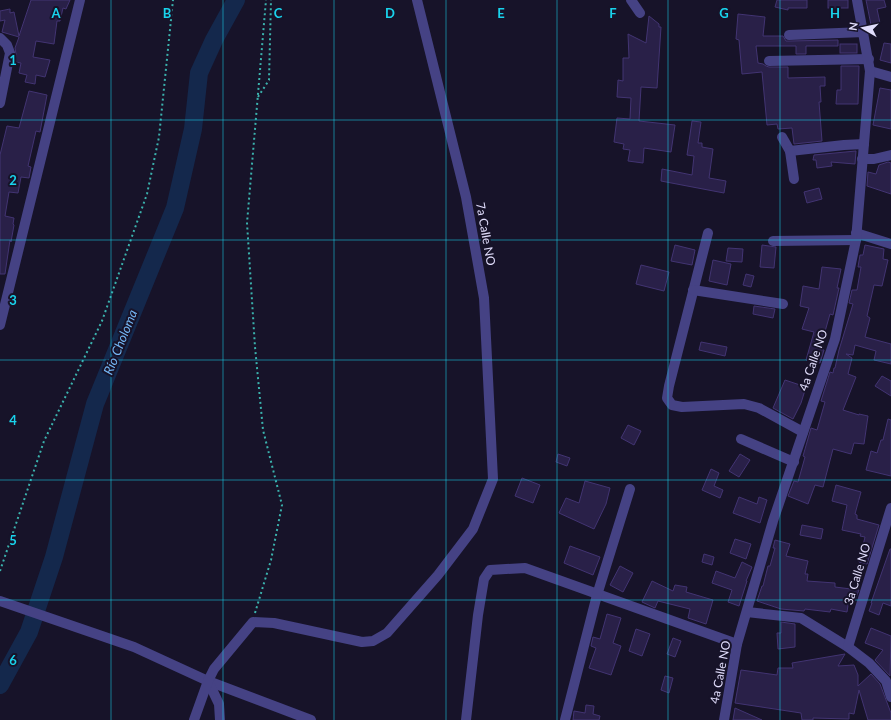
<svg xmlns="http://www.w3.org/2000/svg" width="891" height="720" font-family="Lato,sans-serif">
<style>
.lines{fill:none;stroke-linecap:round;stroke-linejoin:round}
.river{stroke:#14284c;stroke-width:18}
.building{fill:#292048;stroke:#423472}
.path{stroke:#3bb2ad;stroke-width:2;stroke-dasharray:2 3;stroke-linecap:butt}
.minor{stroke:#454284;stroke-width:10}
.grid{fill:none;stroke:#19d3ec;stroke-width:1;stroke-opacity:0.55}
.labels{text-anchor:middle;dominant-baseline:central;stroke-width:4;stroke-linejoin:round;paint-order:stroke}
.street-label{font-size:12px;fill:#e1ddfc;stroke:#171329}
.water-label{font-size:13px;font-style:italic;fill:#74b6f4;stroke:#171329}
.grid-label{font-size:13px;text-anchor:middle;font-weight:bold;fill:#19d3ec;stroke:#171329;stroke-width:4;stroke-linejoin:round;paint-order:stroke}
</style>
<rect width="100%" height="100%" fill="#171329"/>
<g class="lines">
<!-- river -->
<polyline class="river" points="0,685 29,632 54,557 95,404 175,208 193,129 199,73 214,40 236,0"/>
</g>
<!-- building -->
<g class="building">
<polygon points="31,0 70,0 66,9 63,8 60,21 57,21 54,44 36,41 33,57 50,60 45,77 36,75 35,84 25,82 27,75 19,73 21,63 15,62 16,54 15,48 19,37 2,32 5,20 0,21 0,11 10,9 10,13 14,12 19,36"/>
<polygon points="777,0 807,0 807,8 788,8 788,10 775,7"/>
<rect x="828" y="0" width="20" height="8"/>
<polygon points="866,0 884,0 886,7 877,9 880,23 871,25"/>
<polygon points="738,14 765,17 763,36 783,36 786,41 789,41 838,40 838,46 806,46 806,54 796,54 796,46 756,46 758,63 763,64 766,66 769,67 788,67 788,78 825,77 825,86 820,86 821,102 819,102 822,141 794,144 792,128 778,129 777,124 767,125 762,72 742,74 739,40 736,39"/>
<polygon points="649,16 659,24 659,27 661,27 657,88 641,87 639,121 675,125 671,152 644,148 643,163 628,161 630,150 623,149 624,144 614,142 617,118 630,119 631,98 617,97 618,80 623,81 623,58 629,58 628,34 646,43"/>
<polygon points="884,43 891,44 891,63 880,60"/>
<rect x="840" y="44" width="17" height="9"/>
<polygon points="841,66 859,66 858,104 836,104 837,90 841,90"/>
<polygon points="880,88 891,90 891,129 873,125"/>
<polygon points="29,91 47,95 40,132 36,131 28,166 31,167 29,178 21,177 18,193 9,192 5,216 14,218 13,224 14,225 11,242 10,240 5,274 0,274 0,155 7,126 19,128"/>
<polygon points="692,121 701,122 698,143 702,143 702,147 713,149 709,178 726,181 724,193 661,181 662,169 692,175 694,156 687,155"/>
<polygon points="856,151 855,164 831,162 832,166 817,168 816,160 813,160 814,155"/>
<polygon points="888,162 891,163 891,194 867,186 868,172 876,174 879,165"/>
<polygon points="819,188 822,199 807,203 804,192"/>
<polygon points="675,245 695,250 692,265 671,261"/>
<polygon points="762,245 776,247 774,268 760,267"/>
<polygon points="865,245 884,249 883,259 888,260 882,286 874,285 867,316 870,318 865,337 891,344 891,364 874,360 876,351 855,345 853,355 846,354 852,358 848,374 856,377 843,410 859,415 859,414 868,416 864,444 854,443 851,454 833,449 823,487 815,485 808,504 788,496 794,481 798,482 805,457 803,456 811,428 817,430 825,402 821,401 830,372 833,373 834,368 835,368 839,350 853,304 849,303 852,290 857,290 861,267 858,267 860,255 863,255"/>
<polygon points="728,248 743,249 742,262 726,261"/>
<polygon points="713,260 731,264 727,285 709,281"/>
<polygon points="641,265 669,272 664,291 636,284"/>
<polygon points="822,267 841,269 837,288 839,288 833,315 830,314 820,349 824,350 820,363 806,360 814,332 802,329 809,308 800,306 803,286 819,289"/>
<polygon points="746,274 754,276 751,287 743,285"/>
<polygon points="754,306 775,309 773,318 753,314"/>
<polygon points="701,342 727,347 725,356 699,350"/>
<polygon points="882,376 891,381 891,396 875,386"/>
<polygon points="785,380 806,387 801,403 793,419 773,408"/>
<polygon points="888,419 891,420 891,476 866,470 871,451 877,453 881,440 883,440"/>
<polygon points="628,425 641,431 634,445 621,438"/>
<polygon points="558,454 570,458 567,466 556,462"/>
<polygon points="740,454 750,460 739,477 729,471"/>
<polygon points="711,469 719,473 714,486 723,490 720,498 702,490"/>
<polygon points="522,478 540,485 533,503 515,496"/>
<polygon points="585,481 610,488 606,504 594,529 559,513 566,498 579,503"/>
<polygon points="836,485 861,492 855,514 857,515 857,519 879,525 867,564 859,562 865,537 860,536 861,534 842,530 847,505 832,501"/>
<polygon points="739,497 757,504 759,497 767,500 760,523 733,513"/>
<polygon points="802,525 823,529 821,539 800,535"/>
<polygon points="735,539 751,544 746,559 730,553"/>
<polygon points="775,540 790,544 786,556 808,561 805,574 808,574 807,581 835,583 835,587 859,590 855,600 849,599 847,612 831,609 830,612 805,609 804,611 781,609 757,601 762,586 763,586 768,566 770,566 775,548 773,548"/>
<polygon points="570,546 600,557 593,575 564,563"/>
<polygon points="890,549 891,549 891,606 883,603 879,615 869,611 872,603 871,603"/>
<polygon points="704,554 714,557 712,565 702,562"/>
<polygon points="742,562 752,567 746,581 747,581 739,606 728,602 732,590 712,583 716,571 735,578"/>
<polygon points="620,566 633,573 623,592 610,585"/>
<polygon points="652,581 673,591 675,585 687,587 686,592 713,600 706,624 688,618 690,609 658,601 655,608 642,602"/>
<polygon points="607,614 621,618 613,643 621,646 611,675 589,668 596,648 591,646 593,637 600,639"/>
<polygon points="781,622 795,624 795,647 778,649 777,633 781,633"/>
<polygon points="871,628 891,636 890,676 875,660 883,650 865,643"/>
<polygon points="636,629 650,634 642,656 629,651"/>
<polygon points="673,638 681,641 675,657 667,654"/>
<polygon points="845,654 838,666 854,665 858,675 858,686 871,674 880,684 891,713 891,720 868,720 859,690 854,714 849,713 849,719 813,718 813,720 802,720 801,713 735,703 741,670 777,675 778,668 793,668 792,663"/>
<polygon points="665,676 673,678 669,693 661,690"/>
<polygon points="586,705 594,706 593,714 600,716 599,720 573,720 574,711 585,713"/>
<polygon points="735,708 762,720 733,720"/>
</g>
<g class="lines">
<!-- path -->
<g class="path">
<polyline points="258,97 269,80 271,0"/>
<polyline points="0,571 44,441 102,321 147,194 159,137 173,0"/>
<polyline points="255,613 271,560 282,505 263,430 255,347 247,223 266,0"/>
</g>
<!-- minor -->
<g class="minor">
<polyline points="631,0 640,13"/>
<polyline points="789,35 864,32"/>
<polyline points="0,38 7,45 10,53 0,103"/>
<polyline points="769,61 869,59"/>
<polyline points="870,71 891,77"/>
<polyline points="782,137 790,151 844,145 864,144"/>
<polyline points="790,151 794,179"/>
<polyline points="862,159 874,159 891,155"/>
<polyline points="708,233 669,386 667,398 672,405 682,407 744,404 759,408 803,432"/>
<polyline points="856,233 891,244"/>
<polyline points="773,241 856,240"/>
<polyline points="693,290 783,304"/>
<polyline points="0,325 80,0"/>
<polyline points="741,439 794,462"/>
<polyline points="0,601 134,647 208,681 311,720"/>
<polyline points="747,612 801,618 848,647 869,663 886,681 891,697"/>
<polyline points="848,647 891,508"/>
<polyline points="208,681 219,704 220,720"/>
<polyline points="194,720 208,681 214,669 253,622 274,623 362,642 373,641 387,633 438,575 473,529 493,479 484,298 466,197 417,0"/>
<polyline points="466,720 478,615 484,579 490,570 525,568 737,644"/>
<polyline points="565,720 597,595 630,489"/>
<polyline points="724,720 737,644 773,521 835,339 856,240 870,71 857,0"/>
</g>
</g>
<!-- grid -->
<path class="grid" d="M111 0V720M223 0V720M334 0V720M446 0V720M557 0V720M668 0V720M780 0V720M0 120H891M0 240H891M0 360H891M0 480H891M0 600H891"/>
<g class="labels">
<!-- street labels -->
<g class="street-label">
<text transform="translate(486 234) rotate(80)">7a Calle NO</text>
<text transform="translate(813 360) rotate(-71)">4a Calle NO</text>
<text transform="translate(857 574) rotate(-73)">3a Calle NO</text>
<text transform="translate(720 672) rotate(-79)">4a Calle NO</text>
</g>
<!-- water labels -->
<g class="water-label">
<text transform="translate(120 342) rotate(-68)">Río Choloma</text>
</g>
</g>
<g class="grid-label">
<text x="56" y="18">A</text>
<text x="167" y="18">B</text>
<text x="278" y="18">C</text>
<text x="390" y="18">D</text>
<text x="501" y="18">E</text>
<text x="613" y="18">F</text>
<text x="724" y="18">G</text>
<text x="835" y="18">H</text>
<text x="13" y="65">1</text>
<text x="13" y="185">2</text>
<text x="13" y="305">3</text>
<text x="13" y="425">4</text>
<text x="13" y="545">5</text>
<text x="13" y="665">6</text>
</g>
<!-- north arrow -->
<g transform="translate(863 28) rotate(279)" stroke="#171329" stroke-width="3" paint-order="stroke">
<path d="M0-3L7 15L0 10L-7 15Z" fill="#e1ddfc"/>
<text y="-6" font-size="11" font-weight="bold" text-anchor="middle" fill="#e1ddfc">N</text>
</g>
</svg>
